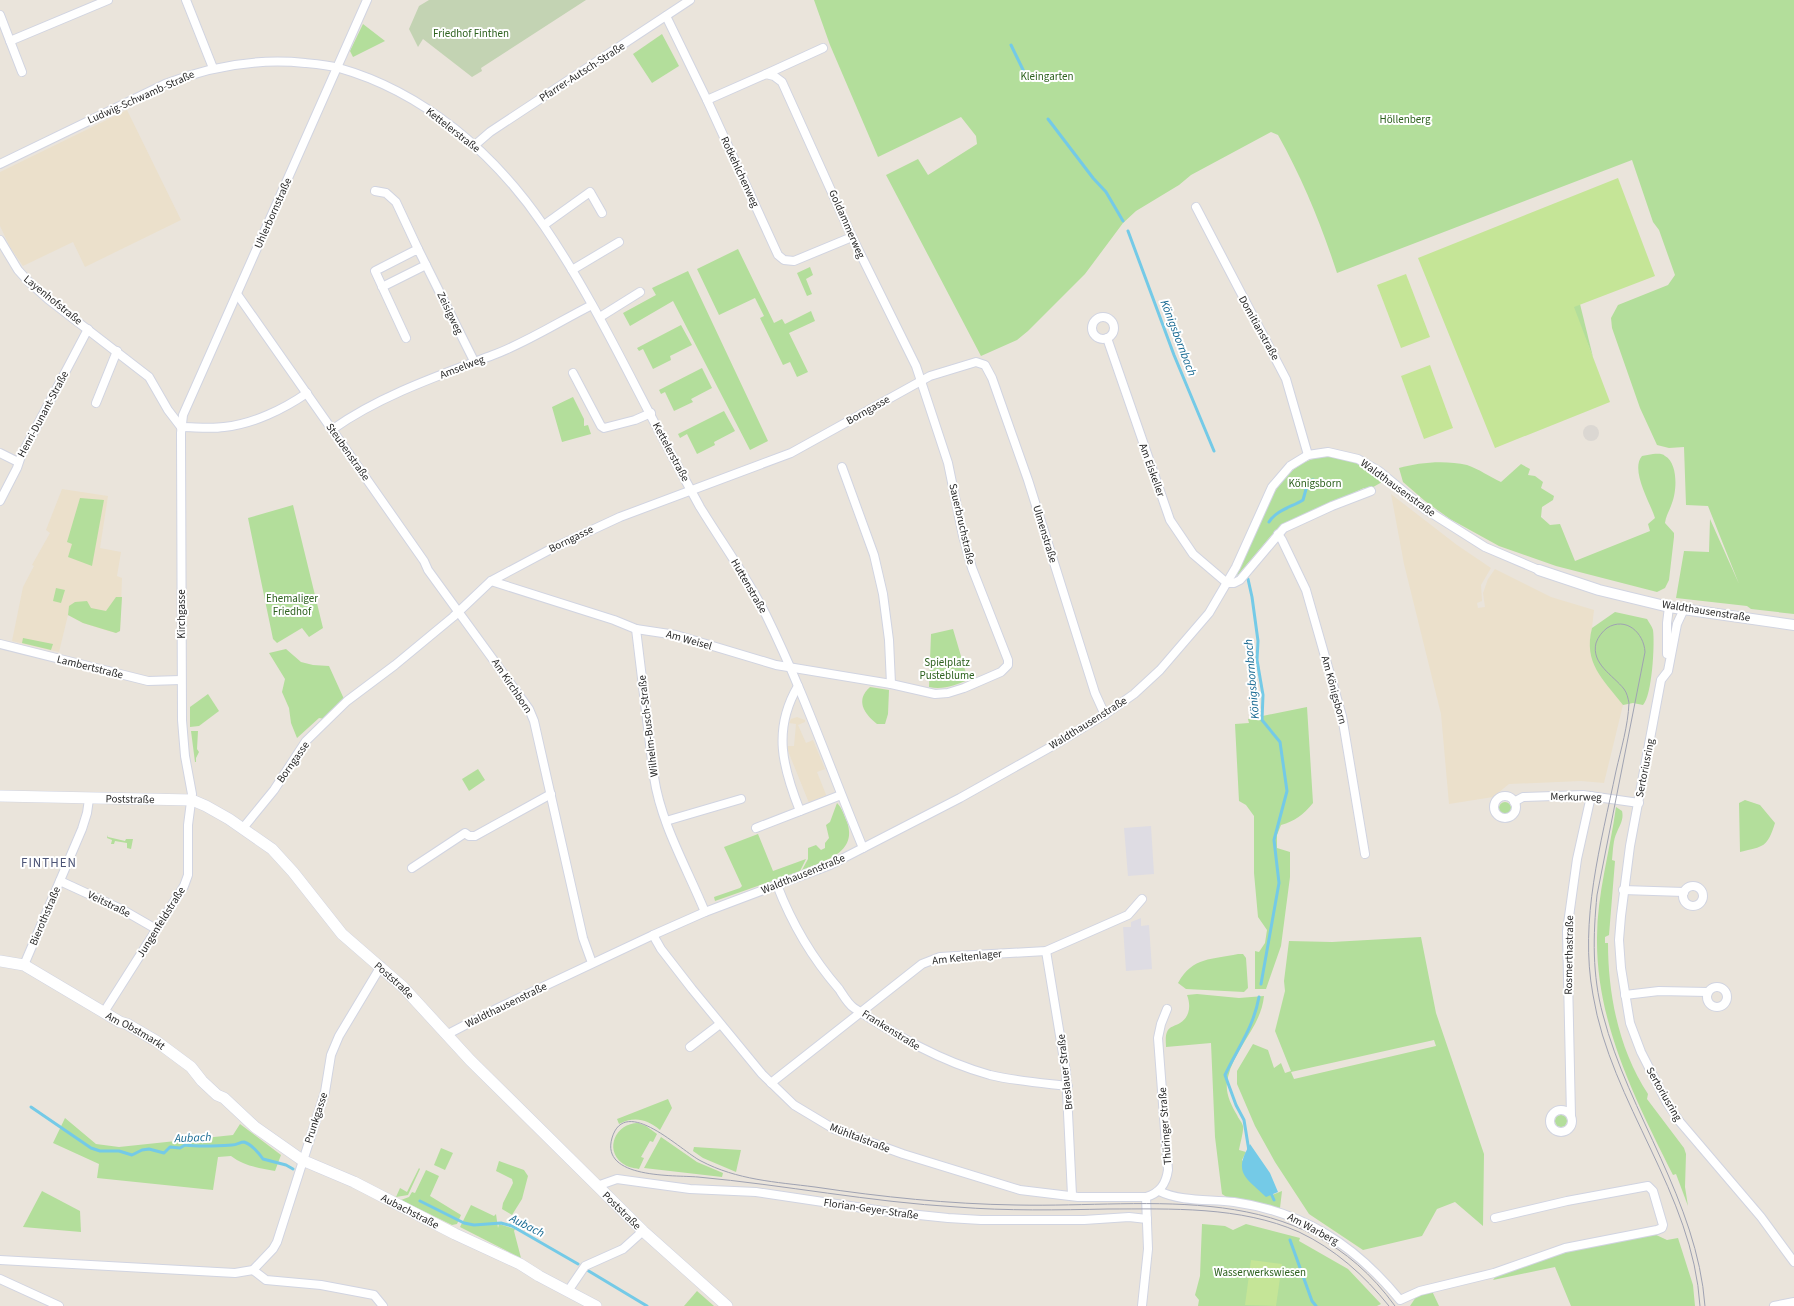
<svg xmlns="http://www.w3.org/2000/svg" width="1794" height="1306" font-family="'Source Sans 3',sans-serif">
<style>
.industrial{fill:#dedce3}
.education{fill:#ebe0cb}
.green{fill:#b3de9b;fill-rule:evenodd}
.cemetery{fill:#c3d3b3}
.pitch{fill:#c5e597}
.plaza{fill:#dbd7d2}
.water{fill:#74cae7}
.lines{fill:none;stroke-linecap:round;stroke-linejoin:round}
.stream{stroke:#74cae7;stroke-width:3}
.minor-casing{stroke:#d1d4e1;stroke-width:10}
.tertiary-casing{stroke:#d1d4e1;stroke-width:12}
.secondary-casing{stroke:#d1d4e1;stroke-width:12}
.minor{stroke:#fff;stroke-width:8}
.tertiary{stroke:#fff;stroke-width:10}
.secondary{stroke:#fff;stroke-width:11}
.tram{stroke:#9fa2b2;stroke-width:1}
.labels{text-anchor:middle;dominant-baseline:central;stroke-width:4;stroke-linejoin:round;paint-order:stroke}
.park-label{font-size:11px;fill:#2d611e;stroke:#fff}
.street-label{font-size:11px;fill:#292929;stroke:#fff}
.water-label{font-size:12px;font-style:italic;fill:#156891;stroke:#fff}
.quarter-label{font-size:13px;letter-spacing:1px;fill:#4c5476;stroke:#fff}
</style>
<rect width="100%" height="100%" fill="#eae4db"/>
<!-- industrial -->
<g class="industrial">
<polygon points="1151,826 1154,874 1128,876 1124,828"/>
<polygon points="1141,918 1141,926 1149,925 1152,969 1126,971 1123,927 1131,927 1131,922"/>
</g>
<!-- education -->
<g class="education">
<polygon points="127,110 181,220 85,267 73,242 23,266 10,247 0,226 0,172"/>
<polygon points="62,489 108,496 100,548 121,552 117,576 122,578 120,631 116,633 108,631 83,623 68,615 59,652 12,641 23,587 34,566 32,565 50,533 46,530"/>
<polygon points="1391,494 1457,545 1491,568 1481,585 1482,601 1477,603 1478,608 1485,607 1483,593 1488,579 1495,569 1551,597 1594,610 1592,628 1590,639 1604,681 1623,705 1604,783 1581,781 1509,784 1493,797 1449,804 1441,714 1404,564"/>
<polygon points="797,717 805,720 805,722 798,725 806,743 813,740 825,769 817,772 827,797 809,803 786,746 794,746 796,724 789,723 791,719"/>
</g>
<!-- green -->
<g class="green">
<path d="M814 0H1794V614L1751 609 1747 606 1676 598 1684 551 1709 552 1710 519 1739 584 1708 506 1686 505 1684 447 1669 448 1657 445 1640 408 1612 328 1611 318 1618 305 1668 285 1675 275 1659 230 1653 222 1632 160 1337 273C1321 224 1303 180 1278 135L1271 132 1191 175 1179 185 1136 211 1123 223 1085 274 1028 331 1017 340 981 356 886 175 918 159 928 175 977 144 976 136 961 117 878 157 830 45Z"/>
<polygon points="363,24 385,41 353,57 350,51"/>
<polygon points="662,34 679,66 652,83 633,54"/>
<polygon points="738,249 774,323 782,319 785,324 811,311 815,321 789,333 808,372 797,377 790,362 783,365 760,318 764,316 755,298 719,315 697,269"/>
<polygon points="810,267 813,275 806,279 812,294 807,296 797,273"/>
<polygon points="688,271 768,441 750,450 673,301 630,326 623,313 656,295 652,288"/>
<polygon points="1579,300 1593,357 1571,304"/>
<polygon points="681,325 692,345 670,356 671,360 653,369 643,349 639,351 637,348"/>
<polygon points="702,368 712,388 691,399 693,402 674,411 665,392 661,394 659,390"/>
<polygon points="573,397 584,419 584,426 588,425 591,434 562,442 552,407"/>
<polygon points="724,411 735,431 714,442 715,445 697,454 687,434 680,438 678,434"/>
<path d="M1653 454C1657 454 1662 453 1665 456 1678 463 1677 491 1672 503 1670 510 1666 515 1665 523L1674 533V537L1669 580 1665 588 1657 592 1556 566 1499 546 1450 519 1425 501 1403 482 1399 468C1419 462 1446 460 1467 465 1479 469 1490 477 1501 482L1521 464 1530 469 1528 475 1535 476 1543 482 1541 488 1554 496 1553 500 1542 507 1541 517 1550 525 1560 524 1575 561 1650 531 1648 524 1655 518C1650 502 1630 470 1642 456Z"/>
<path d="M1324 456 1350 459 1381 478 1382 482 1368 490 1364 488 1283 525 1275 531 1237 576C1240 564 1248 551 1253 539 1269 503 1280 464 1324 456Z"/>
<polygon points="80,498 104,500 92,566 68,557 72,544 67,542"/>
<polygon points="293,505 323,628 309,637 302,628 277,643 273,639 248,518"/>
<polygon points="56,588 65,590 61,603 53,601"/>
<polygon points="116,597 122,597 120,631 116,633 83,623 68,615 69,606 75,602 87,601 91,608 106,611"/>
<path d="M1615 612 1647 619C1649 623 1652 626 1653 630 1655 644 1652 696 1643 705L1633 703 1623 705C1603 679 1583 663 1592 628Z"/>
<path d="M953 629 968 680C955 685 944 690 929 687L931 634Z"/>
<polygon points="23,638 53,644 51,650 22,643"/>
<polygon points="286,649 301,662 313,665 329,666 344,699 325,719 319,718 297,738 291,723 289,708 282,692 285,679 269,653"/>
<path d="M870 687 889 690 888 714 885 724H877C864 714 855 700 870 687Z"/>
<polygon points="208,694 219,711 199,726 190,727 190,707"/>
<path d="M1307 707 1313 803C1303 815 1295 821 1281 825L1277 835V848L1290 852V877L1281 946 1266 989H1255V951L1259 952 1265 943 1267 930 1258 917 1254 873V816L1246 805 1239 801 1235 724 1249 723 1248 719Z"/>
<polygon points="191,731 198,731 197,749 199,752 196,758 196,762 195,762"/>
<polygon points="478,769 485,780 469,791 462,779"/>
<path d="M1745 800 1760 805 1775 823C1767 848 1764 846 1740 852L1739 803Z"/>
<circle cx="1505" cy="808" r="6"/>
<path d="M837 803C842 808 844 815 847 822 858 853 824 861 802 870L808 859V848L816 845 821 850 825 848V843L829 838 826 825 830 822Z"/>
<path d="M1616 807 1622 811C1624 819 1620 825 1617 832 1613 839 1613 852 1612 860L1615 861 1609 935 1605 937V943H1608C1608 995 1619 1050 1648 1094L1647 1099 1684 1148 1686 1154 1685 1187 1688 1206 1676 1174 1673 1175C1636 1101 1596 1023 1597 938 1597 894 1610 851 1616 807Z"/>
<polygon points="758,834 773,871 806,859 800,871 715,901 714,897 740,888 742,886 724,847"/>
<polygon points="108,835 108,837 125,841 126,839 133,839 131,849 127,848 127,843 115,841 114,844 111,844 112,840 107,838"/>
<path d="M1421 937 1436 1013 1484 1154 1483 1226 1455 1202 1437 1209 1422 1236 1363 1250 1309 1214 1275 1162 1255 1126 1237 1084V1071L1253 1044 1268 1050 1274 1068 1281 1063 1285 1073 1291 1071 1275 1031 1285 991 1284 981 1289 941 1332 942ZM1434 1040 1436 1046 1294 1079 1291 1072Z"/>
<path d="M1238 954H1243L1246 958 1248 988 1244 992 1186 989 1178 983C1193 956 1212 960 1238 954Z"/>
<path d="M1197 994 1239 998 1264 996C1261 1027 1235 1047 1228 1077 1224 1090 1230 1103 1237 1115 1238 1118 1242 1122 1243 1126 1244 1130 1240 1144 1239 1150L1246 1152 1242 1160 1272 1195 1282 1191 1280 1208 1228 1198 1222 1194 1215 1137 1211 1043 1166 1047C1166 1043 1165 1036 1167 1032 1169 1026 1176 1026 1180 1023 1190 1017 1191 1005 1187 995Z"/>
<path d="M668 1099 672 1108 660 1130C647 1119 634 1116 619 1124L617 1119Z"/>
<circle cx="1561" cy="1121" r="6"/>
<path d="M65 1118 96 1144 119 1147 233 1135 240 1124 281 1155 275 1171C259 1168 244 1166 231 1156L218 1157 213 1190 97 1178 99 1164 53 1143Z"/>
<path d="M638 1123 646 1126 657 1134 653 1142 650 1141 641 1157 644 1158 639 1169C633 1168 627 1167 622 1163 604 1149 616 1123 638 1123Z"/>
<polygon points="661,1137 697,1162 723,1173 722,1177 644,1168"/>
<polygon points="694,1147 741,1150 736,1172 703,1158 693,1151"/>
<polygon points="441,1148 453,1153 445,1170 434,1165"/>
<polygon points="499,1161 524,1170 528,1176 522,1199 512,1215 502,1209 503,1203 513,1183 512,1179 496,1171"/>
<polygon points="419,1168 420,1169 408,1195 396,1197 400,1188 407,1192"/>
<polygon points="426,1170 439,1176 430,1196 461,1215 457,1224 452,1225 401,1200 409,1197 412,1192 415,1193"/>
<polygon points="42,1191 80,1211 81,1232 23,1227"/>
<polygon points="471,1205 494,1216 496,1214 498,1228 499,1224 515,1229 514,1231 521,1258 460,1227"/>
<polygon points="1202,1224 1225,1226 1233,1230 1246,1224 1300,1238 1299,1241 1348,1269 1381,1304 1377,1306 1198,1306 1199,1300 1195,1295 1200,1276"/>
<polygon points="1652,1233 1667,1240 1678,1238 1693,1285 1695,1306 1571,1306 1555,1267 1493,1280 1497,1275 1548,1256 1590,1245"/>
<polygon points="697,1291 714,1306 684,1306"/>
<polygon points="1432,1291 1439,1306 1410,1306 1416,1297"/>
</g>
<!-- cemetery -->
<polygon class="cemetery" points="429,0 586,0 481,68 482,71 472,77 423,39 418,47 409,29 419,6"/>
<!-- pitch -->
<g class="pitch">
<polygon points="1618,178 1655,276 1574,307 1610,402 1495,448 1418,258"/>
<polygon points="1406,274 1430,337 1401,348 1377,285"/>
<polygon points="1430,365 1453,428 1424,439 1401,376"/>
<polygon points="1251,1260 1282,1264 1276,1306 1245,1305"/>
</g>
<!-- plaza -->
<circle class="plaza" cx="1591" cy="433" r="8"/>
<!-- water -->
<path class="water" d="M1250 1144 1270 1173 1278 1192 1266 1197C1245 1177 1233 1173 1250 1144Z"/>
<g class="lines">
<!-- stream -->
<g class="stream">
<polyline points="1011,45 1027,78"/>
<polyline points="1048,119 1093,178 1106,192 1123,221"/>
<polyline points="1128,231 1174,355 1214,451"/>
<path d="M1269 522C1276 510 1292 507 1303 500L1308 482 1313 480 1320 483 1324 481"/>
<polyline points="1248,579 1252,597 1258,641 1257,660 1263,695 1262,720 1280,742 1287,791 1274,840 1279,883 1261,984"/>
<path d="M31 1107 91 1148 100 1151H119L132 1155 142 1150 149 1149 164 1153 170 1147 180 1148 185 1145C201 1147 217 1146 232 1145 237 1145 240 1142 244 1142 251 1144 259 1153 263 1159L286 1165 293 1169"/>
<path d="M1249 1151 1244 1120 1236 1105 1225 1075C1238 1047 1253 1029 1259 997"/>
<polyline points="1270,1191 1274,1200"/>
<polyline points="420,1201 464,1223 474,1225 501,1223 512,1226 578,1264"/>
<polyline points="1290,1240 1312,1301 1316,1306"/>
<polyline points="587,1270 647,1306"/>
</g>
<!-- minor casing -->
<g class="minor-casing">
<g id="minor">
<polyline points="186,0 213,68"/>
<polyline points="0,15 22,72"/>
<polyline points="666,16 707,100 778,255 784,260 794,261 852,237"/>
<polyline points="10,41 108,0"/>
<polyline points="766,74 823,48"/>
<polyline points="475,145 490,132 690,0"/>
<path d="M0 164 165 84C211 66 256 58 305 63 316 64 328 65 339 68 424 92 495 154 544 226 593 298 629 376 670 452 680 470 690 489 700 507 722 543 747 577 766 615 803 690 831 771 863 848"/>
<polyline points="375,191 386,193 396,202 418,249"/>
<polyline points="1196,207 1286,379 1308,455"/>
<polyline points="544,225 590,192 602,213"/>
<polyline points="0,240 18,270 28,281 48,299 149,377 168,410 181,427"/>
<polyline points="426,265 474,361"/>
<polyline points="572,270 619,242"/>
<polyline points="382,287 426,265 418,249 375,271 406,338"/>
<polyline points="237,294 424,561 428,570 529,709 534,721 583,938 592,963"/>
<polyline points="600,317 640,292"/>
<circle cx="1103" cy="328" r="11"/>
<polyline points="1107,338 1170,520 1193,554 1227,583"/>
<polyline points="573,373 601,426 604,428 635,420 651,413"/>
<polyline points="96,403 117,351"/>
<path d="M181 427C195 427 210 429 224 427 253 424 284 409 307 393"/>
<path d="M333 429C379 396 440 375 493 355 526 343 560 321 592 305"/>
<polyline points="0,453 18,462"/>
<polyline points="842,467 874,555 883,594 889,640 891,684"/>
<polyline points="0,501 17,468 21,456 88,329"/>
<polyline points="1278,534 1282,540 1306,590 1342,716 1365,854"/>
<polyline points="491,581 614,620 636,629 676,635 776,665 891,684 935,694 948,693 964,688 1001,672 1008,665 1008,660 972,568 963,536 948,463 916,366 852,237 782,82 774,76 766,74 707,100"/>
<polyline points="1227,583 1234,583 1240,580 1284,528 1332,506 1371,491"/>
<polyline points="1684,609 1677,624 1668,671 1661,680 1630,846 1621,916 1619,940 1621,968 1630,1023 1641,1052 1667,1103 1680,1122 1761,1217 1794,1262"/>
<path d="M636 629 654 777C661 824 687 868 705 912"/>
<polyline points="0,644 148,681 181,680"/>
<polyline points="1667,654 1667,623 1669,607"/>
<path d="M798 686C772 730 783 768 800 811L841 795"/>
<circle cx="1505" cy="807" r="11"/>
<polyline points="1514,802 1523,797 1583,795 1639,803"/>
<polyline points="666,821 741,799"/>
<polyline points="243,828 274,790 306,741 347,701 395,665 453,617 491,581 551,549 620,517 791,453 930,376 976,362 985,365 992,378 1028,480 1095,693 1105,715"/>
<polyline points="756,828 800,811"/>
<polyline points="412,868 465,833 469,836 475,836 551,794"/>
<polyline points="60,881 123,910 156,929"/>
<path d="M777 885C792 924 812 958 839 989 843 995 848 1004 854 1008 897 1036 940 1061 990 1075 1015 1081 1042 1083 1068 1086"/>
<circle cx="1693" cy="896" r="10"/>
<polyline points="1623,890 1684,892"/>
<path d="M653 935 661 949 692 989 762 1074 794 1105 834 1129 903 1154 1020 1190 1078 1197H1146C1160 1193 1166 1184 1168 1170L1158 1038 1161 1024 1167 1009"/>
<polyline points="1046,951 1066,1072 1072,1195"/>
<polyline points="24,965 82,829 87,813 89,799"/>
<circle cx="1717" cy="997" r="10"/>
<polyline points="1625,995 1659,991 1708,992"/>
<polyline points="104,1012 184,886 188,875 188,825 192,794 185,756 182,720 181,433 183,415 367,0"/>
<polyline points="448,1034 498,1008 653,935 705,912 830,865 960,798 1056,744 1107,713 1134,694 1160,670 1209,613 1236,567 1272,487 1290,466 1308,455 1328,452 1358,459 1379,471 1425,509 1485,547 1539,570"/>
<polyline points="690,1047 720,1024"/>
<polyline points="771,1083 922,964 940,957 1046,951 1128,915 1142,899"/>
<circle cx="1561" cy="1121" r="11"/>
<polyline points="1571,1116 1567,931 1577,859 1591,796"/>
<polyline points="597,1186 617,1179 690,1189 756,1192 890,1212 948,1218 981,1220 1084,1220 1129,1217 1147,1219"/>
<path d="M1159 1191C1181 1202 1209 1199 1234 1202 1304 1212 1355 1245 1400 1300L1420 1291 1494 1273 1565 1248 1657 1230 1662 1228 1663 1225 1653 1191 1648 1186 1567 1201 1495 1218"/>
<polyline points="0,1260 235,1273 253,1270 273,1249 277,1242 325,1092 331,1055 339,1036 381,966"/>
<polyline points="253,1270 266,1280 321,1285 374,1295 383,1306"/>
<polyline points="0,1279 59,1306"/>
<polyline points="568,1291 585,1266 623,1249 643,1231"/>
<polyline points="1142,1306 1148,1249 1146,1197"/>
<polyline points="1774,1306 1794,1302"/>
</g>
</g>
<!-- tertiary casing -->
<g class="tertiary-casing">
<polyline id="tertiary" points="1539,570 1599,590 1669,607 1794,625"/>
</g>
<!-- secondary casing -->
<g class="secondary-casing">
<g id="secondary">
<path id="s1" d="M0 796 192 800 206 806 229 819 272 849 293 872 342 934 403 987 470 1060 643 1231 727 1306"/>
<path id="s2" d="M0 961 24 965 120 1022 127 1024 156 1041 191 1067 202 1081 217 1095 224 1098 255 1127 302 1160 354 1182 455 1234 520 1264 539 1276 596 1306"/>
</g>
</g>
<!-- minor -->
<use href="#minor" class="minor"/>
<!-- tertiary -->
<use href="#tertiary" class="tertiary"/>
<!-- secondary -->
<use href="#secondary" class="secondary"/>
<!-- tram -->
<g class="tram">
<path d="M1389 1306C1364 1275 1335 1249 1299 1232 1240 1206 1171 1209 1108 1209 1058 1210 1007 1211 957 1207 870 1202 785 1185 698 1177 674 1175 600 1179 612 1138 625 1094 681 1151 701 1161 737 1180 776 1182 815 1187 882 1197 949 1204 1016 1205 1155 1208 1301 1176 1395 1306"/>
<path d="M1700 1306C1693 1193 1611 1104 1593 995 1579 920 1601 844 1616 771 1621 749 1628 726 1629 703 1628 698 1627 693 1624 689 1613 675 1591 664 1596 643 1598 637 1602 632 1607 628 1626 616 1644 633 1645 652L1597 895C1593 935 1592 975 1603 1015 1629 1115 1697 1200 1705 1306"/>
</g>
</g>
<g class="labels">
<!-- park labels -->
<g class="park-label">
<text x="471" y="33">Friedhof Finthen</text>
<text x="1047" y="76">Kleingarten</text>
<text x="1405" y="119">Höllenberg</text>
<text x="1315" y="483">Königsborn</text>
<text x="292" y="598">Ehemaliger<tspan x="292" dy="13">Friedhof</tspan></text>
<text x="947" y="662">Spielplatz<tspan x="947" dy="13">Pusteblume</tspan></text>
<text x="1260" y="1272">Wasserwerkswiesen</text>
</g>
<!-- street labels -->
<g class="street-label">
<text transform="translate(582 72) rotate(-33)">Pfarrer-Autsch-Straße</text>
<text transform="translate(141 97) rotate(-24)">Ludwig-Schwamb-Straße</text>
<text transform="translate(453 130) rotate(38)">Kettelerstraße</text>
<text transform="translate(740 172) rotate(65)">Rotkehlchenweg</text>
<text transform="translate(273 213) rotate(-66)">Uhlerbornstraße</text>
<text transform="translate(847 224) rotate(66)">Goldammerweg</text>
<text transform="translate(53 300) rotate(39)">Layenhofstraße</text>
<text transform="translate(450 313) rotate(64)">Zeisigweg</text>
<text transform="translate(1259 328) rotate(61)">Domitianstraße</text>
<text transform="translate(462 367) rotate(-21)">Amselweg</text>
<text transform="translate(868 410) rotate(-29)">Borngasse</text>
<text transform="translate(43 414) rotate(-62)">Henri-Dunant-Straße</text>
<text transform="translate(348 452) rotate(55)">Steubenstraße</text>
<text transform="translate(671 452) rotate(62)">Kettelerstraße</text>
<text transform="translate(1152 470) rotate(70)">Am Eiskeller</text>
<text transform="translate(1398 488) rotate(36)">Waldthausenstraße</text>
<text transform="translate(962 524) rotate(77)">Sauerbruchstraße</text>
<text transform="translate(1045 534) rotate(73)">Ulmenstraße</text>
<text transform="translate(571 539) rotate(-26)">Borngasse</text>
<text transform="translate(749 586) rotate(60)">Huttenstraße</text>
<text transform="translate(1706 611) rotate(9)">Waldthausenstraße</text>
<text transform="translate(181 614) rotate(-90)">Kirchgasse</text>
<text transform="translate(689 640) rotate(16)">Am Weisel</text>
<text transform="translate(90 667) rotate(14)">Lambertstraße</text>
<text transform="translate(512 686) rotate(56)">Am Kirchborn</text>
<text transform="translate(1334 690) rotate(75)">Am Königsborn</text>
<text transform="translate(1088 723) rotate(-32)">Waldthausenstraße</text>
<text transform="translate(648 726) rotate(-97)">Wilhelm-Busch-Straße</text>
<text transform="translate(293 762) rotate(-55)">Borngasse</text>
<text transform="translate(1645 768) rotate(-79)">Sertoriusring</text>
<text transform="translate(1576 797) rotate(1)">Merkurweg</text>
<text stroke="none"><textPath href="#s1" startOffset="130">Poststraße</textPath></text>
<text transform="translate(803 874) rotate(-22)">Waldthausenstraße</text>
<text transform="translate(109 904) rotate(26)">Veitstraße</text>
<text transform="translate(45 916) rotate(-67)">Bierothstraße</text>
<text transform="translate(161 922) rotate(-58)">Jungenfeldstraße</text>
<text transform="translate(1569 955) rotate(-89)">Rosmerthastraße</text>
<text transform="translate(967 957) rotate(-6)">Am Keltenlager</text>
<text stroke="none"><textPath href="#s1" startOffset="466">Poststraße</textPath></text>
<text transform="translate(506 1005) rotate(-26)">Waldthausenstraße</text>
<text transform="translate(891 1030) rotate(32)">Frankenstraße</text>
<text stroke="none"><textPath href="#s2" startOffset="154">Am Obstmarkt</textPath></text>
<text transform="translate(1065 1072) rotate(-96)">Breslauer Straße</text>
<text transform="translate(1664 1094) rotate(60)">Sertoriusring</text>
<text transform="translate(316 1118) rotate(-72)">Prunkgasse</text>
<text transform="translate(1165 1126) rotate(-94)">Thüringer Straße</text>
<text transform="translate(860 1138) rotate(21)">Mühltalstraße</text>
<text transform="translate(871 1209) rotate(8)">Florian-Geyer-Straße</text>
<text stroke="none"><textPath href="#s1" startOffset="790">Poststraße</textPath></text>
<text stroke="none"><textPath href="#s2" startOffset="486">Aubachstraße</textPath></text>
<text transform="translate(1313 1229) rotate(28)">Am Warberg</text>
</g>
<!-- water labels -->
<g class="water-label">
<text transform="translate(1178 338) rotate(69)">Königsbornbach</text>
<text transform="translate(1252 679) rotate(-95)">Königsbornbach</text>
<text transform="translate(193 1138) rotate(-2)">Aubach</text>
<text transform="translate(527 1226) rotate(27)">Aubach</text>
</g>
<!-- quarter labels -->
<g class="quarter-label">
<text x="49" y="863">FINTHEN</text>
</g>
</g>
</svg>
